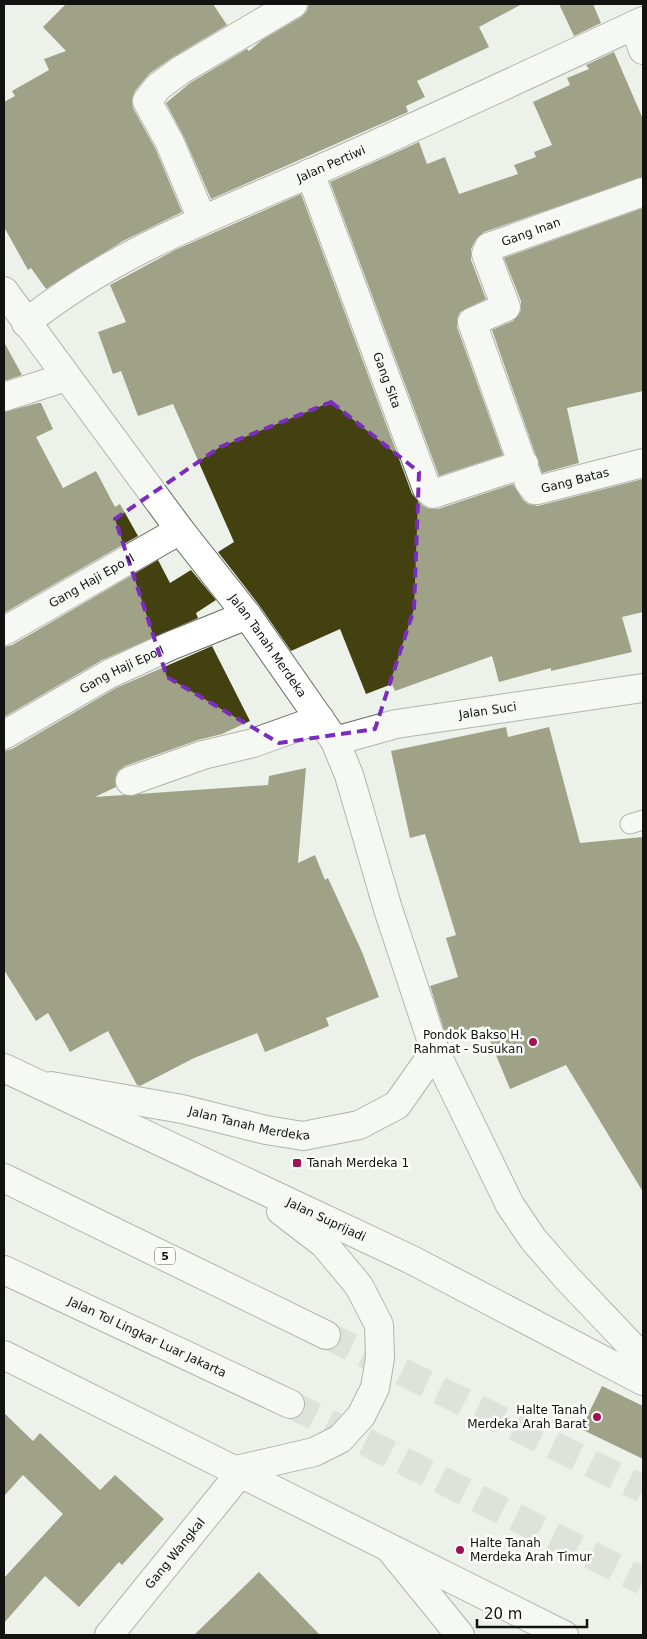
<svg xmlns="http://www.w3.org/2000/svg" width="647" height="1639" font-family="'DejaVu Sans',sans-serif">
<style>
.building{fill:#434110}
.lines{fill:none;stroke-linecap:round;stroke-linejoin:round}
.motorway-tunnel{stroke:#cbd1c9;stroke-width:28;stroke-dasharray:28 14;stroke-linecap:butt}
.service-casing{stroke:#666b64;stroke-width:21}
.minor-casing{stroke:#666b64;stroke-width:30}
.tertiary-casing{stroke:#666b64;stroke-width:30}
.primary-casing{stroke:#666b64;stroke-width:30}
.motorway-casing{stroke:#666b64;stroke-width:30}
.service{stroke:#fff;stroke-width:19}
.minor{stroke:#fff;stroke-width:28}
.tertiary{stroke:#fff;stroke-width:28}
.primary{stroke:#fff;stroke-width:28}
.motorway{stroke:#fff;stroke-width:28}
.marked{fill:none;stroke:#7b2cbf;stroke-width:4;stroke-dasharray:10 6;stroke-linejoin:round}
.poi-dot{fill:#a11157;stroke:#fbfff9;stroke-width:2}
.labels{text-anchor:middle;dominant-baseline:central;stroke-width:5;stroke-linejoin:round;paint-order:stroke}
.shield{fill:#fbfff9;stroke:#585a57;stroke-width:1}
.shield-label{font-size:11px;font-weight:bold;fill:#121311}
.street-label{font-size:12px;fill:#121311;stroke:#fbfff9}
.poi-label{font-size:12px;fill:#121311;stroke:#fbfff9;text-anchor:end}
</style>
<rect width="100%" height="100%" fill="#ecf2e9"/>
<!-- building -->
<g class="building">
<polygon points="66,4 213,4 227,25 173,57 149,74 135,91 132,99 133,108 156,150 182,212 123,241 46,289 31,268 28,270 4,227 4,102 15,96 12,91 49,70 44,59 66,51 43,27"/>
<polygon points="309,4 522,4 479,27 489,47 417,81 425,97 406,106 408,112 211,199 184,137 166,103 190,83 247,49 249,51 262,40 301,17 307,11"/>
<polygon points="559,4 593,4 601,23 574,36"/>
<polygon points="614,52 643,119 643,177 484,232 475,241 471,249 471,260 486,299 460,312 457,319 457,327 503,455 439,476 330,182 419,142 427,164 445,157 459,194 518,174 514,165 536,157 534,152 552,145 533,102 570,85 567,78 589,69 586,65"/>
<polygon points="301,194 412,494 423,506 430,509 438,509 513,484 523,500 528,504 538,506 643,479 643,612 622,617 632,652 551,671 551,668 499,682 492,656 395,691 392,684 366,694 340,629 291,651 259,605 218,552 234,542 173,404 138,416 121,371 113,374 98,332 126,322 110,285 175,250"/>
<polygon points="643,208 643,391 567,408 579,463 542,473 492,330 513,321 521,310 521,301 504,258"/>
<polygon points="4,342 22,375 4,381"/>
<polygon points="38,403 41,403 53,429 36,437 63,488 96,471 115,507 120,504 138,536 4,613 4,412"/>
<polygon points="158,560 170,583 191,570 216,600 196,613 198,618 102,660 4,717 4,647 12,645"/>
<polygon points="212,646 250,721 222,734 198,740 125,766 118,771 115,778 116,787 95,797 268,785 269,776 306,768 298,863 315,855 325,880 328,878 362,952 379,997 326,1018 329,1026 265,1052 257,1033 194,1058 140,1086 137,1085 108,1031 70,1052 48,1013 36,1021 4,970 4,751 12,749 116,688"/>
<polygon points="506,727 508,737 549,727 580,843 643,837 643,1192 566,1065 510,1089 484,1026 446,1036 430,986 458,977 446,938 456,935 425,834 410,838 391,751"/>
<polygon points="602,1386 643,1406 643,1459 581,1429"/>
<polygon points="4,1413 33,1441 40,1433 100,1490 115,1475 164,1519 122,1565 119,1562 79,1607 45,1576 4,1623 4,1578 63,1514 23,1475 4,1496"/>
<polygon points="259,1572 320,1635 194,1635"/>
</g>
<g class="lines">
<!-- motorway-tunnel -->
<g class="motorway-tunnel">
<polyline points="326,1335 643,1489"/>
<polyline points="290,1404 643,1581"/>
</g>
<!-- service casing -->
<g class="service-casing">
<polyline id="service" points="630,824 643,820"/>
</g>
<!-- minor casing -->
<g class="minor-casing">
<g id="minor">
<polyline points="634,25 643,50"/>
<path id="s1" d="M310 173 427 489 433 494 524 464"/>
<path id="s2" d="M643 192 489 247 486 254 506 307 472 322 529 482 535 490H538L643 463"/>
<polyline points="202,219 170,143 147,101 158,87 181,70 293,4"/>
<path id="s3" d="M26 323C114 252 218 214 320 169 429 121 536 71 643 21"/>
<polyline points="4,397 66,377"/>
<path id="s4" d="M4 631 180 530"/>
<path id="s5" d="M4 735 109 674 170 646 247 615"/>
<polyline points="130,781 203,755 253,743 320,719"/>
<path id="s6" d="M109 1635 241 1472"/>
</g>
</g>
<!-- tertiary casing -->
<g class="tertiary-casing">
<g id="tertiary">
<path id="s7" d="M4 291 180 530 247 615 335 741 349 775 388 909 435 1051 510 1205 533 1239 566 1277 643 1358"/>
<path id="s8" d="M335 741 396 724 643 688"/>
<path id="s9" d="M51 1086 182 1109 266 1130 303 1136 359 1125 397 1105 435 1051"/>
<polyline points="390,1549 460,1635"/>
</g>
</g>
<!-- primary casing -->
<g class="primary-casing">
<g id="primary">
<path id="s10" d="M4 1068 412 1260 643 1381"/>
<polyline points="4,1355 564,1635"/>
<polyline points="236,1470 314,1452 340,1439 361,1416 375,1388 380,1358 379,1325 359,1286 324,1244 281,1211"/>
</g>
</g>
<!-- motorway casing -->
<g class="motorway-casing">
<g id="motorway">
<polyline points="4,1178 326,1335"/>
<path id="s11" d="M4 1270 290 1404"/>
</g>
</g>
<!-- service -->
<use href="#service" class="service"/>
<!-- minor -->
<use href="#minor" class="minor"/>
<!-- tertiary -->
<use href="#tertiary" class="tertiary"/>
<!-- primary -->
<use href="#primary" class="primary"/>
<!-- motorway -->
<use href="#motorway" class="motorway"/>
</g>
<!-- marked area -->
<path d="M0 0H647V1639H0ZM331 402 419 472 414 609 375 729 279 743 167 677 115 519 220 447Z" fill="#ecf2e9" fill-opacity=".55" fill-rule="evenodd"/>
<path class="marked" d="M331 402 419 472 414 609 375 729 279 743 167 677 115 519 220 447Z"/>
<!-- markers -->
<g class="poi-dot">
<circle cx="533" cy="1042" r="5"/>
<rect x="292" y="1158" width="10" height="10" rx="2.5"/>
<circle cx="597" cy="1417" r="5"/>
<circle cx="460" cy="1550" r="5"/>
</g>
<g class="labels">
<!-- shield labels -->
<rect class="shield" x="155" y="1247.5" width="20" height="17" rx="4"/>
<g class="shield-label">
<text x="165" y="1256">5</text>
</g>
<!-- street labels -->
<g class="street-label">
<text stroke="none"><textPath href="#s3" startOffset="345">Jalan Pertiwi</textPath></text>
<text transform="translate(531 232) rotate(-20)">Gang Inan</text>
<text stroke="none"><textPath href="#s1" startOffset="221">Gang Sita</textPath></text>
<text stroke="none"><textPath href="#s2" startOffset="486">Gang Batas</textPath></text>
<text stroke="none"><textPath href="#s4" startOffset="101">Gang Haji Epo II</textPath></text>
<text stroke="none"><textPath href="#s7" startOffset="442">Jalan Tanah Merdeka</textPath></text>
<text stroke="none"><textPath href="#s5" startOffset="135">Gang Haji Epo I</textPath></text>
<text stroke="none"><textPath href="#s8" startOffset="156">Jalan Suci</textPath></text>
<text stroke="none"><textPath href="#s9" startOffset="202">Jalan Tanah Merdeka</textPath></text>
<text stroke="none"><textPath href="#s10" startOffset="356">Jalan Suprijadi</textPath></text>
<text stroke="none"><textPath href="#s11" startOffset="158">Jalan Tol Lingkar Luar Jakarta</textPath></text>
<text stroke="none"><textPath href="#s6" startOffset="105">Gang Wangkal</textPath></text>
</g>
<!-- poi labels -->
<g class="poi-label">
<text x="523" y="1035">Pondok Bakso H.<tspan x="523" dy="14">Rahmat - Susukan</tspan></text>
<text x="307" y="1163" text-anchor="start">Tanah Merdeka 1</text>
<text x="587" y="1410">Halte Tanah<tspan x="587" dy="14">Merdeka Arah Barat</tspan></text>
<text x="470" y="1543" text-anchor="start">Halte Tanah<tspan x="470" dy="14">Merdeka Arah Timur</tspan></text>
</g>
</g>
<!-- border -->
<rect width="647" height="1639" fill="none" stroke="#121311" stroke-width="10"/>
<!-- scale -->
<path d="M477 1619v8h110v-8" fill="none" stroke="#121311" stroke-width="2.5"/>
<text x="484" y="1619" font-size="15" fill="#121311" stroke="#fbfff9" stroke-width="4" paint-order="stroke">20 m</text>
</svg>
